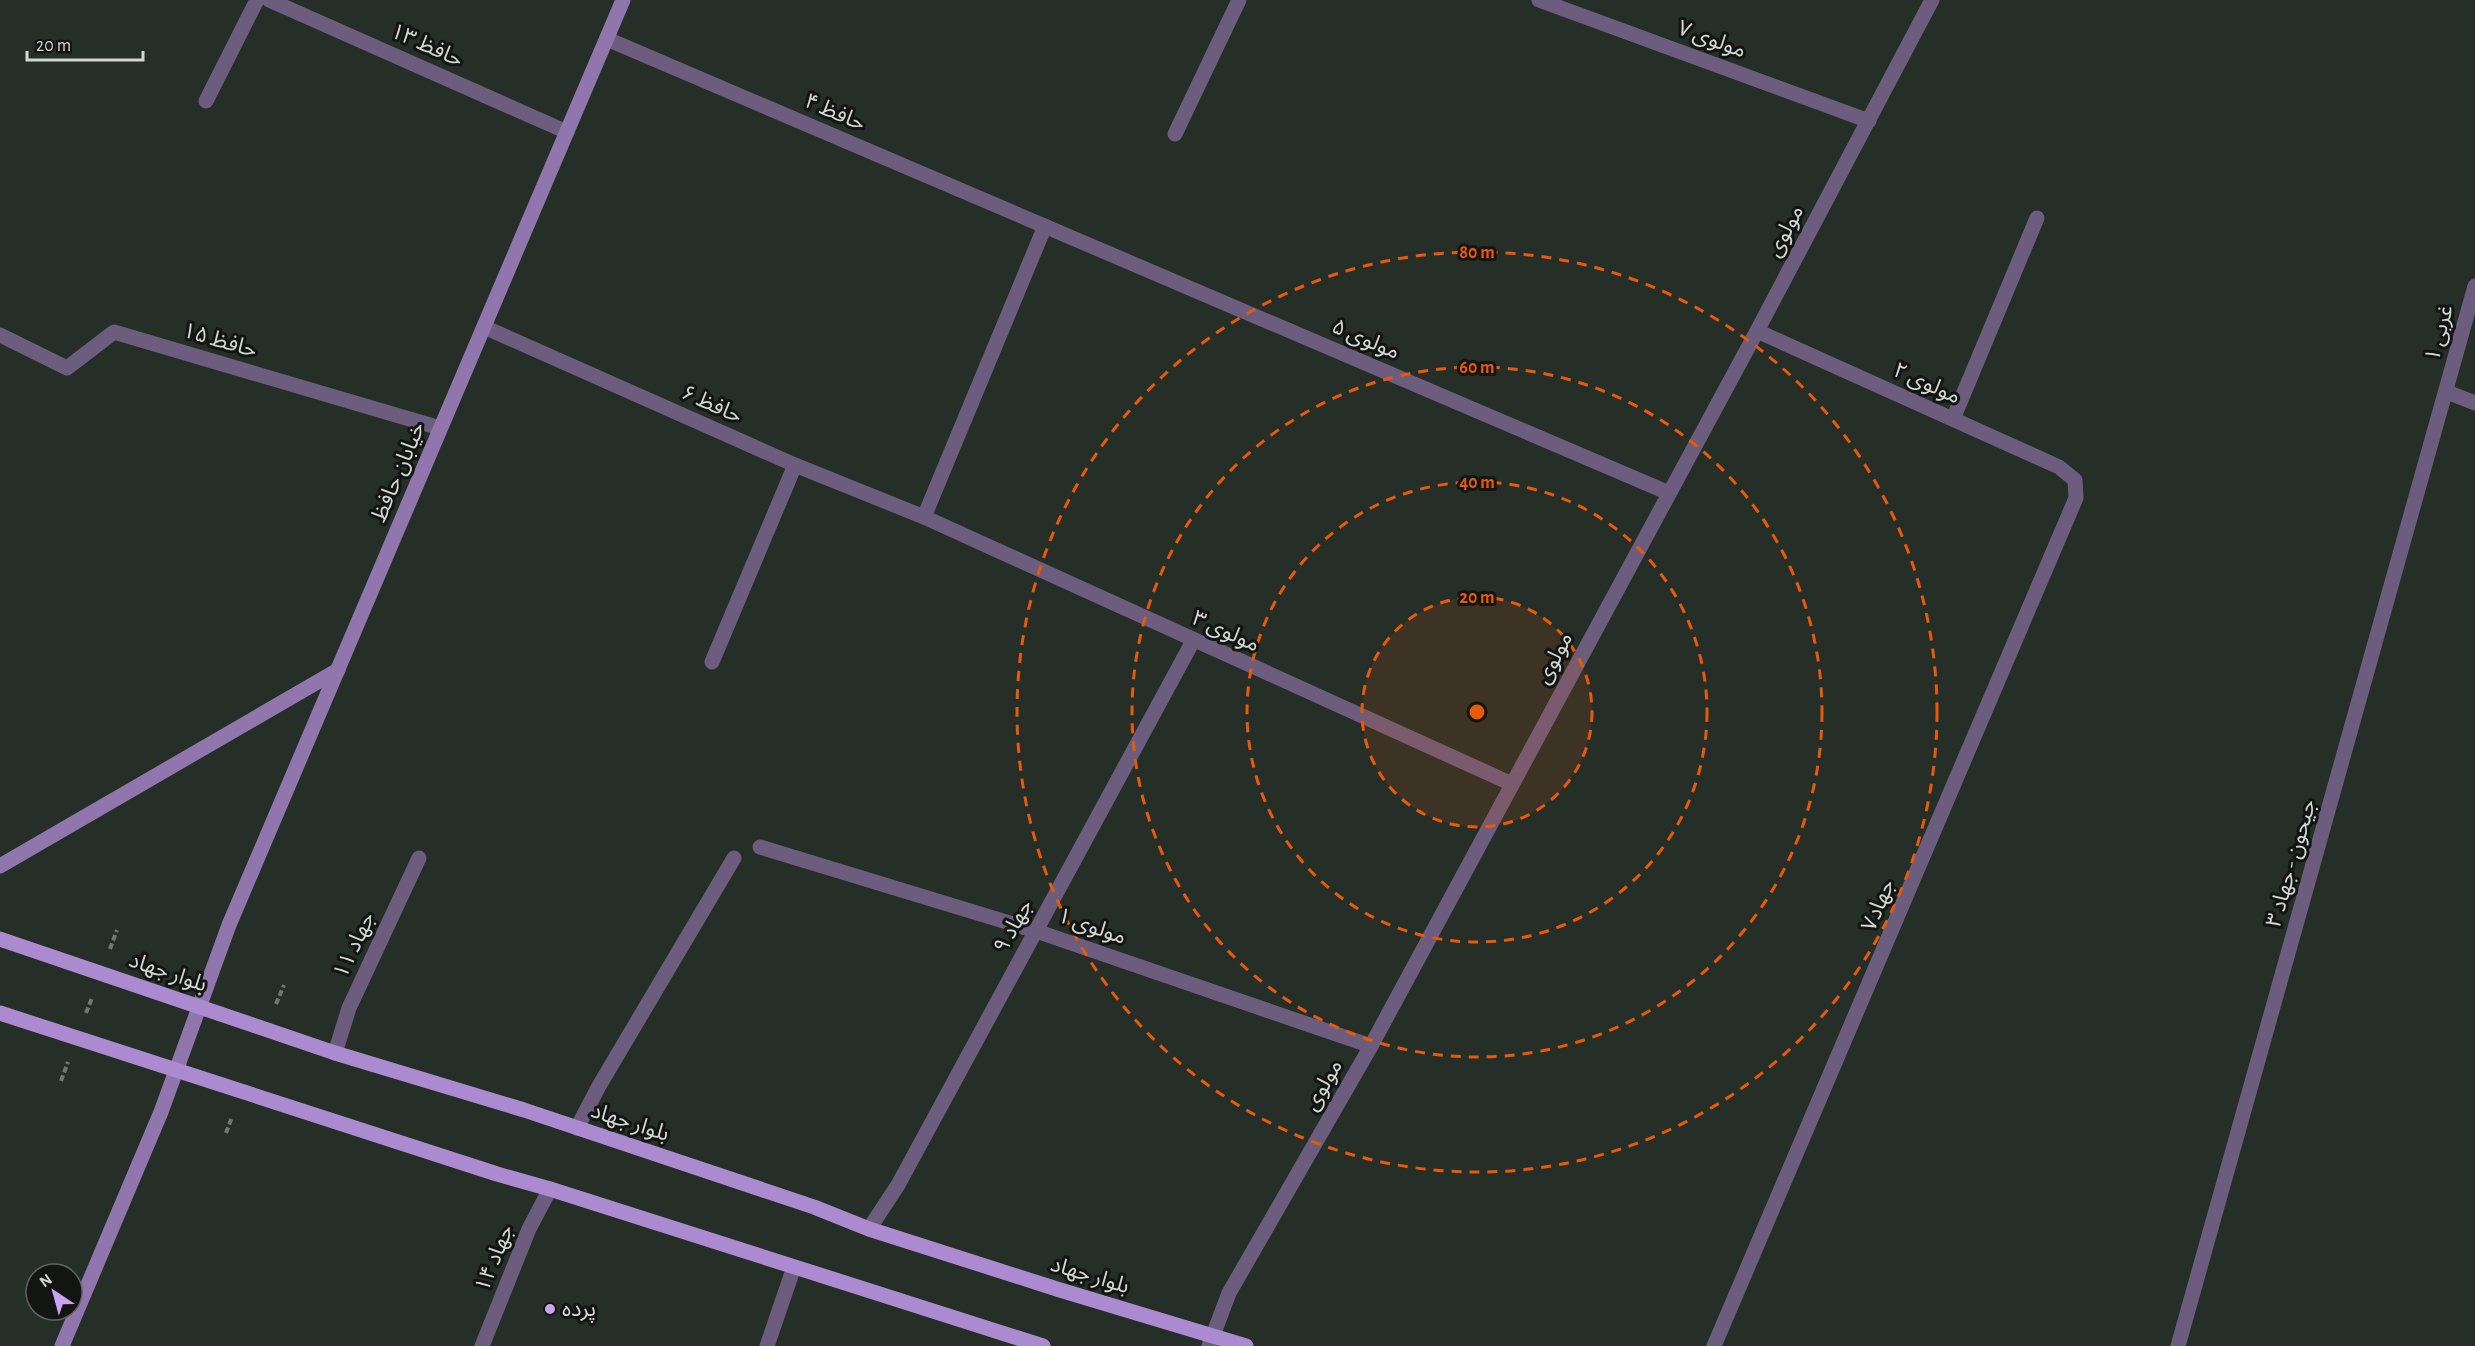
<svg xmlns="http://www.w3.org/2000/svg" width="2475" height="1346" font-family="'Alegreya Sans','Noto Sans Arabic',sans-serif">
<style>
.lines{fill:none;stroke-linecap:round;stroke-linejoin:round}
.path{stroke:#707772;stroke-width:4;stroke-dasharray:6 3;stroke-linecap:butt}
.service{stroke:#6c5c7d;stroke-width:15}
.minor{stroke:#6c5c7d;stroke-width:15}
.tertiary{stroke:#6c5c7d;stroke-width:15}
.secondary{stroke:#9076ac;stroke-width:15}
.primary{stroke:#ac8acf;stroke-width:15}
.ring{fill:none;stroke:#e8590c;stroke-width:3;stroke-dasharray:10 8}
.poi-dot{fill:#c9a5ee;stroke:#121512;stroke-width:2}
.labels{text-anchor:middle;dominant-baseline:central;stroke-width:6;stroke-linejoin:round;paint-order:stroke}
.street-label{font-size:22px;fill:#d2d7d4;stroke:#121512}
.poi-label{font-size:22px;fill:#d2d7d4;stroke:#121512;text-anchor:start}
.centre{fill:#e8590c;stroke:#121512;stroke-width:3}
.ring-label{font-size:18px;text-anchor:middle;font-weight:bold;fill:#e8590c;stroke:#121512;stroke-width:6;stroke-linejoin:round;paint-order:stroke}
</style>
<rect width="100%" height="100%" fill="#262e28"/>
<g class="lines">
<!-- path -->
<g class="path">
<polyline points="110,949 117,930"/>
<polyline points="276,1004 284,985"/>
<polyline points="86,1013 92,998"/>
<polyline points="61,1081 68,1062"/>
<polyline points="226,1133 232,1117"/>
</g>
<!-- service -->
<polyline class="service" points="577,1128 599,1086 734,858"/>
<!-- minor -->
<g class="minor">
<polyline points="269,0 567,132"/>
<polyline points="1539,0 1869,121"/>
<polyline points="607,39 1669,493"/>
<polyline points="206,101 257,0"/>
<polyline points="1175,134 1239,0"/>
<polyline points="484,327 795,465 924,517 1512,784"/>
<polyline points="0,335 67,368 114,332 440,428"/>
<polyline points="2447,392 2475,403"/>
<polyline points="1953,419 2037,218"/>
<polyline points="924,517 1045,226"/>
<polyline points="712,662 795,465"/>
<polyline points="760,847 1036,931 1371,1046"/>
<polyline points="335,1053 349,1008 419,858"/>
<polyline points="869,1229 898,1185 1193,641"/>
<polyline points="482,1346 529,1229 550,1189"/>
<polyline points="767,1346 794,1267"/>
<polyline points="1714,1346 2076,498 2075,480 2059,467 1757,331"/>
<polyline points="2178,1346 2475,286"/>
</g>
<!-- tertiary -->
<polyline class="tertiary" points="1209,1346 1229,1293 1371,1046 1757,331 1932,0"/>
<!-- secondary -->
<g class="secondary">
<polyline points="0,866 338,670"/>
<polyline points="62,1346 161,1112 229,925 623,0"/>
</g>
<!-- primary -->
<g class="primary">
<polyline points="0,939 335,1053 524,1110 814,1207 869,1229 1060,1290 1246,1346"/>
<polyline points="0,1013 497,1174 550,1189 1043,1346"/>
</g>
</g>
<!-- distance rings -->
<circle cx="1477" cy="712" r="115" fill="#e8590c" fill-opacity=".12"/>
<g class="ring">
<circle cx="1477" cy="712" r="115"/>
<circle cx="1477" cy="712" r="230"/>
<circle cx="1477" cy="712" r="345"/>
<circle cx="1477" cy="712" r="460"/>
</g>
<!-- markers -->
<circle class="poi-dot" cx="550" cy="1309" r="6"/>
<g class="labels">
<!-- street labels -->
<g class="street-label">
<text transform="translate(1712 39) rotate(20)">مولوی ۷</text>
<text transform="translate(427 45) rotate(24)">حافظ ۱۳</text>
<text transform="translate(835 112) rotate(23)">حافظ ۴</text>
<text transform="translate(1785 231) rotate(-62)">مولوی</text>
<text transform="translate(2439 333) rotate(-75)">غربی ۱</text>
<text transform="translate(1366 339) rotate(23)">مولوی ۵</text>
<text transform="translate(220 340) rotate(16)">حافظ ۱۵</text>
<text transform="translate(1927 383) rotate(24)">مولوی ۲</text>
<text transform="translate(712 404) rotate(24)">حافظ ۶</text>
<text transform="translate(398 472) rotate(-67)">خیابان حافظ</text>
<text transform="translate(1226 631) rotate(24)">مولوی ۳</text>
<text transform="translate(1554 658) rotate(-62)">مولوی</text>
<text transform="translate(2291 863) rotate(-74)">جیحون - جهاد ۳</text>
<text transform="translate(1878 905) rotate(-67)">جهاد۷</text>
<text transform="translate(1013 926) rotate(-61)">جهاد ۹</text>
<text transform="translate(1092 926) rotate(19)">مولوی ۱</text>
<text transform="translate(354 945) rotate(-65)">جهاد ۱۱</text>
<text transform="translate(168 972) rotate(19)">بلوار جهاد</text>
<text transform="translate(1323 1085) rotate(-60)">مولوی</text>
<text transform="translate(630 1122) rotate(18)">بلوار جهاد</text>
<text transform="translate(494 1258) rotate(-68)">جهاد ۱۴</text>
<text transform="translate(1090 1275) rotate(17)">بلوار جهاد</text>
</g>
<!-- poi labels -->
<g class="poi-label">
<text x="562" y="1309">پرده</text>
</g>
</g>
<circle cx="1477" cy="712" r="9" class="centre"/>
<g class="ring-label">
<text x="1477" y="258">80 m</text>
<text x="1477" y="373">60 m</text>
<text x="1477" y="488">40 m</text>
<text x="1477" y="603">20 m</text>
</g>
<!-- north arrow -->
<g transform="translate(54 1292) rotate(324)"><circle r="28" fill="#121512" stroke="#5f6360" stroke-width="1.5"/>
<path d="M0-4.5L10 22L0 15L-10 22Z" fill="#c9a5ee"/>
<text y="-9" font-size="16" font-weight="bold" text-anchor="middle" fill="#d2d7d4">N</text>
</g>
<!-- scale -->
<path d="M27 51v9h116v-9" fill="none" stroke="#d2d7d4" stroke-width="3"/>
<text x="36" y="51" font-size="18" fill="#d2d7d4" stroke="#121512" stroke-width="4.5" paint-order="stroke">20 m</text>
</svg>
